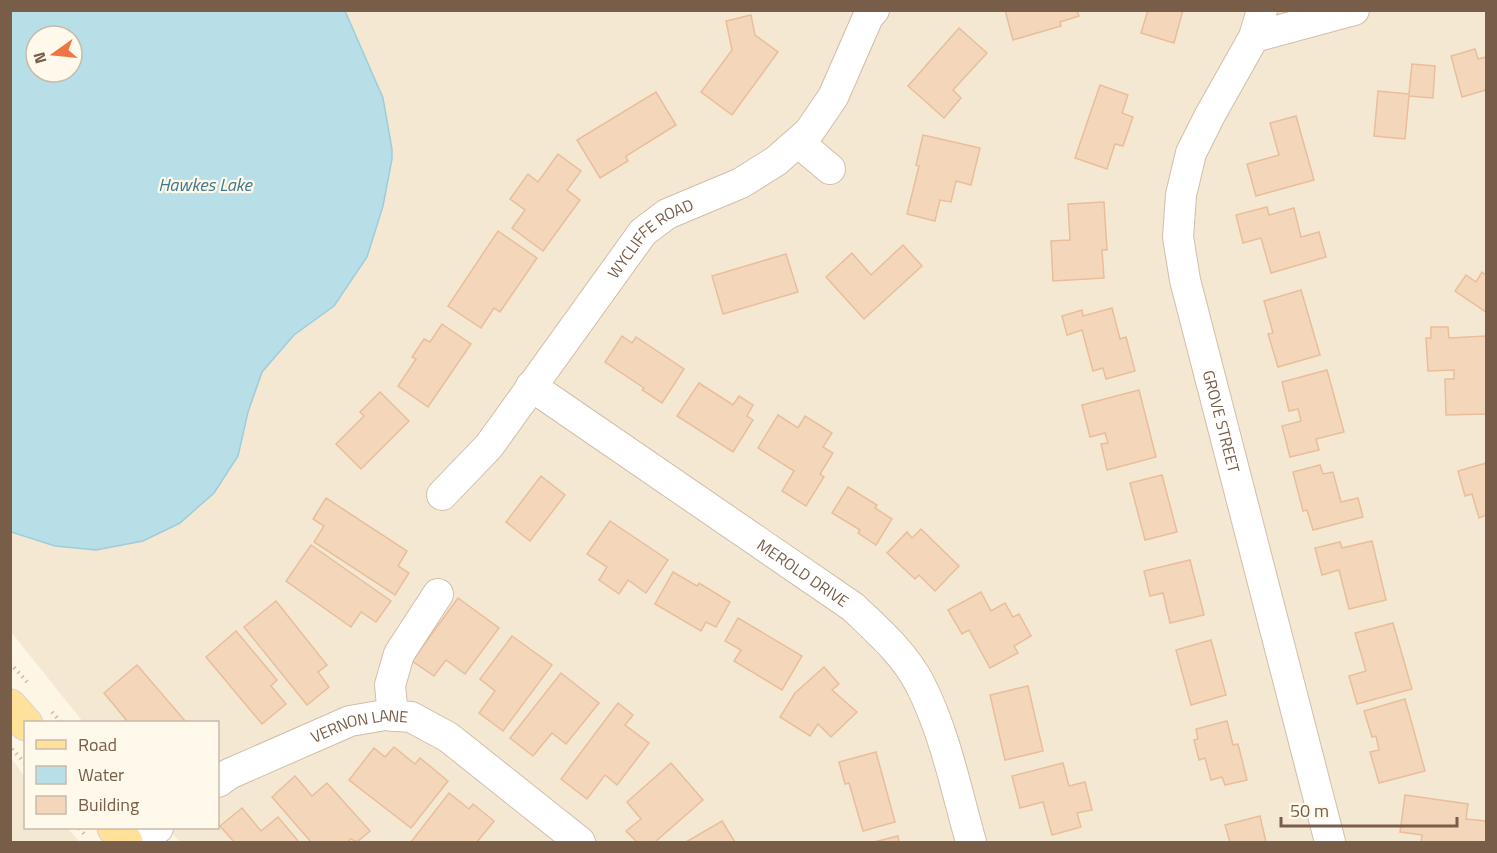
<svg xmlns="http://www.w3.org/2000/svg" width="1497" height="853" font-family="'Titillium Web',sans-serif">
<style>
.residential{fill:#f5e8d3;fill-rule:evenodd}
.water{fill:#b8dee8;stroke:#9ecdda;stroke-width:1.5;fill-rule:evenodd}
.building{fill:#f4d6bb;stroke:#e8be9b;stroke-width:1.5}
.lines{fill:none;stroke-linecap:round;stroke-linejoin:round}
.minor-casing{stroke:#d0beaa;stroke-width:32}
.major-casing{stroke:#dcd5cf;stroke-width:35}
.path{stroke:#d9b99e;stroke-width:4;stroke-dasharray:1.5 4.5;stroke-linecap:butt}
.minor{stroke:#fff;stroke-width:30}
.major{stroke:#ffe19a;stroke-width:33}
.labels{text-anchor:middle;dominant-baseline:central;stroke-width:4.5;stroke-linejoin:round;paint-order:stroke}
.street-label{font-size:16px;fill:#785d48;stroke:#fff9ec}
.water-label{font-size:18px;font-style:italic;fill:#417a8c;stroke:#fff9ec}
</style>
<rect width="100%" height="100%" fill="#fdf6e5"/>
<!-- residential -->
<g class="residential">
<path d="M10 11H1486V842H180L168 828H218V722H83L11 632ZM36 36H72V72H36Z"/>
<polygon points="11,758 25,777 26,828 67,828 80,842 11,842"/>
</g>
<!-- water -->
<path class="water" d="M11 10 345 11 383 98 392 149V159L383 206 367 257 334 306 294 335 262 372 248 412 238 456 214 493 180 523 143 541 96 550 55 546 11 532ZM36 36H72V72H36Z"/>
<!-- building -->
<g class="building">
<polygon points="1005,10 1077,10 1079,16 1060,22 1061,26 1013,40"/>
<polygon points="1148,10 1183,10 1174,43 1141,33"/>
<polygon points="751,15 755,35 778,52 732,115 701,92 732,50 726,21"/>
<polygon points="959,28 987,53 953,90 961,98 944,118 908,86"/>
<polygon points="1475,49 1478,59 1486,57 1486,90 1462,97 1451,56"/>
<polygon points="1412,64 1435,66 1433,98 1409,96 1405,139 1374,136 1378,91 1409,94"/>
<polygon points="1100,85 1128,95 1122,113 1133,117 1123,146 1115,144 1107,169 1075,158"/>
<polygon points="656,92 676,125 626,156 628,161 600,178 577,140"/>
<polygon points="1296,116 1314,180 1256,196 1247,164 1279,155 1270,123"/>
<polygon points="923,135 980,148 971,185 956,181 951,202 940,200 935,221 907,214 919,166 916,165"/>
<polygon points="558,154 581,171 567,190 580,200 543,251 512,228 525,210 510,199 528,174 538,182"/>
<polygon points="1104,202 1107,250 1102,250 1104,278 1053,281 1051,241 1070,240 1068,204"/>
<polygon points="1267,207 1269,215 1294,208 1301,237 1319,232 1326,257 1271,273 1261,238 1243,243 1236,215"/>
<polygon points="498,231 537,258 500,312 494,308 481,328 448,306"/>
<polygon points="903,245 922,266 864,319 826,277 852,253 871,275"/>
<polygon points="786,254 798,292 723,314 712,276"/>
<polygon points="1482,272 1486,275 1486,312 1455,291 1466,275 1476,282"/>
<polygon points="1301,290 1320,355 1278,367 1268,334 1273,333 1264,301"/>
<polygon points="1112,308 1120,339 1126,337 1135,371 1106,379 1103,368 1093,371 1082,330 1067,335 1062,316 1082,310 1083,316"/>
<polygon points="442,324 471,344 428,407 398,386 416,359 412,357 424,339 430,342"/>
<polygon points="1431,327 1448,327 1449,338 1486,336 1486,414 1446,415 1445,379 1454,379 1454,370 1428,371 1426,338 1431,338"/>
<polygon points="622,336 632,343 636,337 684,369 662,403 642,390 644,388 605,362"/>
<polygon points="1327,370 1344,432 1316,439 1319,450 1290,457 1282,426 1301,421 1298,409 1289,411 1282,382"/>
<polygon points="699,383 733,405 739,396 753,405 747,416 753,420 733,452 677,416"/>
<polygon points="1139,390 1156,457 1107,470 1101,444 1108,443 1105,433 1090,437 1082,405"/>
<polygon points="380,392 409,421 361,469 336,444 364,416 360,412"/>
<polygon points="778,415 798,428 805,416 832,433 823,447 833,453 820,474 824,477 806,506 782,491 794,471 758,448"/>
<polygon points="1486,463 1486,515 1479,518 1472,494 1465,496 1458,471"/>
<polygon points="1320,465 1323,474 1333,472 1341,502 1358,498 1363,517 1313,530 1307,510 1303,511 1293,472"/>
<polygon points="1162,475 1177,532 1145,540 1130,483"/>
<polygon points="541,476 565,495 530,541 506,522"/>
<polygon points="848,487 877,505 875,508 892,519 876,545 858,533 860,530 832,513"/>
<polygon points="326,498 407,551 398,566 409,573 395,595 314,542 324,526 313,519"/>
<polygon points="610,521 668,560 646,593 628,580 619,594 599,580 607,567 587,554"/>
<polygon points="921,529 959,566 935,591 919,575 915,579 887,553 907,532 912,538"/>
<polygon points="1372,541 1386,600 1349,609 1339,570 1322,575 1315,548 1340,542 1342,548"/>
<polygon points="311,545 391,601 376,622 361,612 351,627 286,581"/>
<polygon points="1190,560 1204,615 1170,623 1163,593 1150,596 1144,571"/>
<polygon points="673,572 697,586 699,583 730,602 716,627 706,622 701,631 655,604"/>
<polygon points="981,592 991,611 1005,603 1013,617 1019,614 1031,636 1014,646 1018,653 990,668 969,630 962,634 948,610"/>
<polygon points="458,598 499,628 465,674 446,660 434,676 412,661"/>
<polygon points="276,601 327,665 318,672 329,687 307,705 244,627"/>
<polygon points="738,618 802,656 782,690 734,661 741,650 725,641"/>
<polygon points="1393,623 1412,689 1357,704 1349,676 1366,671 1355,633"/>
<polygon points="236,631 277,680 271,686 286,704 262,724 206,657"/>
<polygon points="512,636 552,665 503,731 479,713 495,691 480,679"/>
<polygon points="1211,640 1226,695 1191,705 1176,650"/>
<polygon points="137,665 186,722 128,722 104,693"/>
<polygon points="824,667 839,684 832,690 857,712 831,737 818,724 810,736 780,717 795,693"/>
<polygon points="561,673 599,703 566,744 552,733 533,756 510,738"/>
<polygon points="1028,686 1043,751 1005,760 990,695"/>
<polygon points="1405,699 1425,771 1379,783 1370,752 1379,750 1376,736 1372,737 1364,711"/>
<polygon points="618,703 633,715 625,725 649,743 617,785 605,775 587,799 561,779"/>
<polygon points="1227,721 1233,745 1238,744 1247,780 1225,785 1222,777 1211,780 1205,758 1199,760 1194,740 1198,739 1196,729"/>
<polygon points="394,747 415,764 420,758 448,781 411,828 349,780 374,748 385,757"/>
<polygon points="876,752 895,822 863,831 849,783 845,784 839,762"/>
<polygon points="671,763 703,800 655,842 637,842 626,831 641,819 627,802"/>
<polygon points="1063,763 1069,786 1085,782 1092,810 1077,813 1081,827 1052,835 1043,802 1020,808 1012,776"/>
<polygon points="295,776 312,796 327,783 370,831 357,842 351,839 347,842 311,842 272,797"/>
<polygon points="449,793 469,809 473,804 494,821 477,842 411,842"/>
<polygon points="1405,795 1468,804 1466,819 1486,821 1486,842 1421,842 1422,835 1400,832"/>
<polygon points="242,808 261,831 278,817 299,842 234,842 220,826"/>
<polygon points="1260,816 1266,842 1230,842 1225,825"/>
<polygon points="722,821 735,842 686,842"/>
<polygon points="898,836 899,842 874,842"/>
</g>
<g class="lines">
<!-- minor casing -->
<g class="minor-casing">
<g id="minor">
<path id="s1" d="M1262 10 1254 37 1210 115 1191 153 1181 195 1178 237 1185 280 1330 842"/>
<polyline points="1254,37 1354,10"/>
<polyline points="798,142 830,169"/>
<path id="s2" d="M531 386 853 607C877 630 904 653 920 684 945 733 956 789 971 842"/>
<path id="s3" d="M442 495 489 446 643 232 667 214 741 183 776 161 809 132 833 97 868 17 874 10"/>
<polyline points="393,716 390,685 399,654 438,594"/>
<path id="s4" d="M218 782 229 774 350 721 385 715 411 717 448 737 580 842"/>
<polyline points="141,842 158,828"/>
</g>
</g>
<!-- major casing -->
<g class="major-casing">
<g id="major">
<polyline points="10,706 26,724"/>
<polyline points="114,828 126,842"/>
</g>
</g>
<!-- path -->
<g class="path">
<polyline points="10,663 28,683"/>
<polyline points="52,712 61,722"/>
<polyline points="12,749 26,764"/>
<polyline points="79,828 87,837"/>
</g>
<!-- minor -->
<use href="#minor" class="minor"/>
<!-- major -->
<use href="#major" class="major"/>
</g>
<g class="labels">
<!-- street labels -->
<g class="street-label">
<text stroke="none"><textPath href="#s3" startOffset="333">WYCLIFFE ROAD</textPath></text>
<text stroke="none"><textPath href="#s1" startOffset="435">GROVE STREET</textPath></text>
<text stroke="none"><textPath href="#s2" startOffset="330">MEROLD DRIVE</textPath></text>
<text stroke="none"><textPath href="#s4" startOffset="154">VERNON LANE</textPath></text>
</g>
<!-- water labels -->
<g class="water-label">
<text x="205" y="184">Hawkes Lake</text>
</g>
</g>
<!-- border -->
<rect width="1497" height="853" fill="none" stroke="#785d48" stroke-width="24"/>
<!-- legend -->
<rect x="24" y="721" width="195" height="108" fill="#fff9ec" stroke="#c9bbaa" stroke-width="1.5"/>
<rect x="36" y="740" width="30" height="9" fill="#ffe19a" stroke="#c9bbaa" stroke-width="1.5"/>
<text x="78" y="751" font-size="18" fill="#785d48">Road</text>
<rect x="36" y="766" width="30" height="18" fill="#b8dee8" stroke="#c9bbaa" stroke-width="1.5"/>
<text x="78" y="781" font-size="18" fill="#785d48">Water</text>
<rect x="36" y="796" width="30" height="18" fill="#f4d6bb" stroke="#c9bbaa" stroke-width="1.5"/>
<text x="78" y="811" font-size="18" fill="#785d48">Building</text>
<!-- north arrow -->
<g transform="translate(54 54) rotate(255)"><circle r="28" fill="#fff9ec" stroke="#c9bbaa" stroke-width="1.5"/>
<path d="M0-4.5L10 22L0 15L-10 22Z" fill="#ed7644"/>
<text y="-9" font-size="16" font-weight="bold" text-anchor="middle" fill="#785d48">N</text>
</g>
<!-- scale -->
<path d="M1281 817v9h176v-9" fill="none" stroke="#785d48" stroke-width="3"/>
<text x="1290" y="817" font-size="18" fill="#785d48" stroke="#fff9ec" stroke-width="4.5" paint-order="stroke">50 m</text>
</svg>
